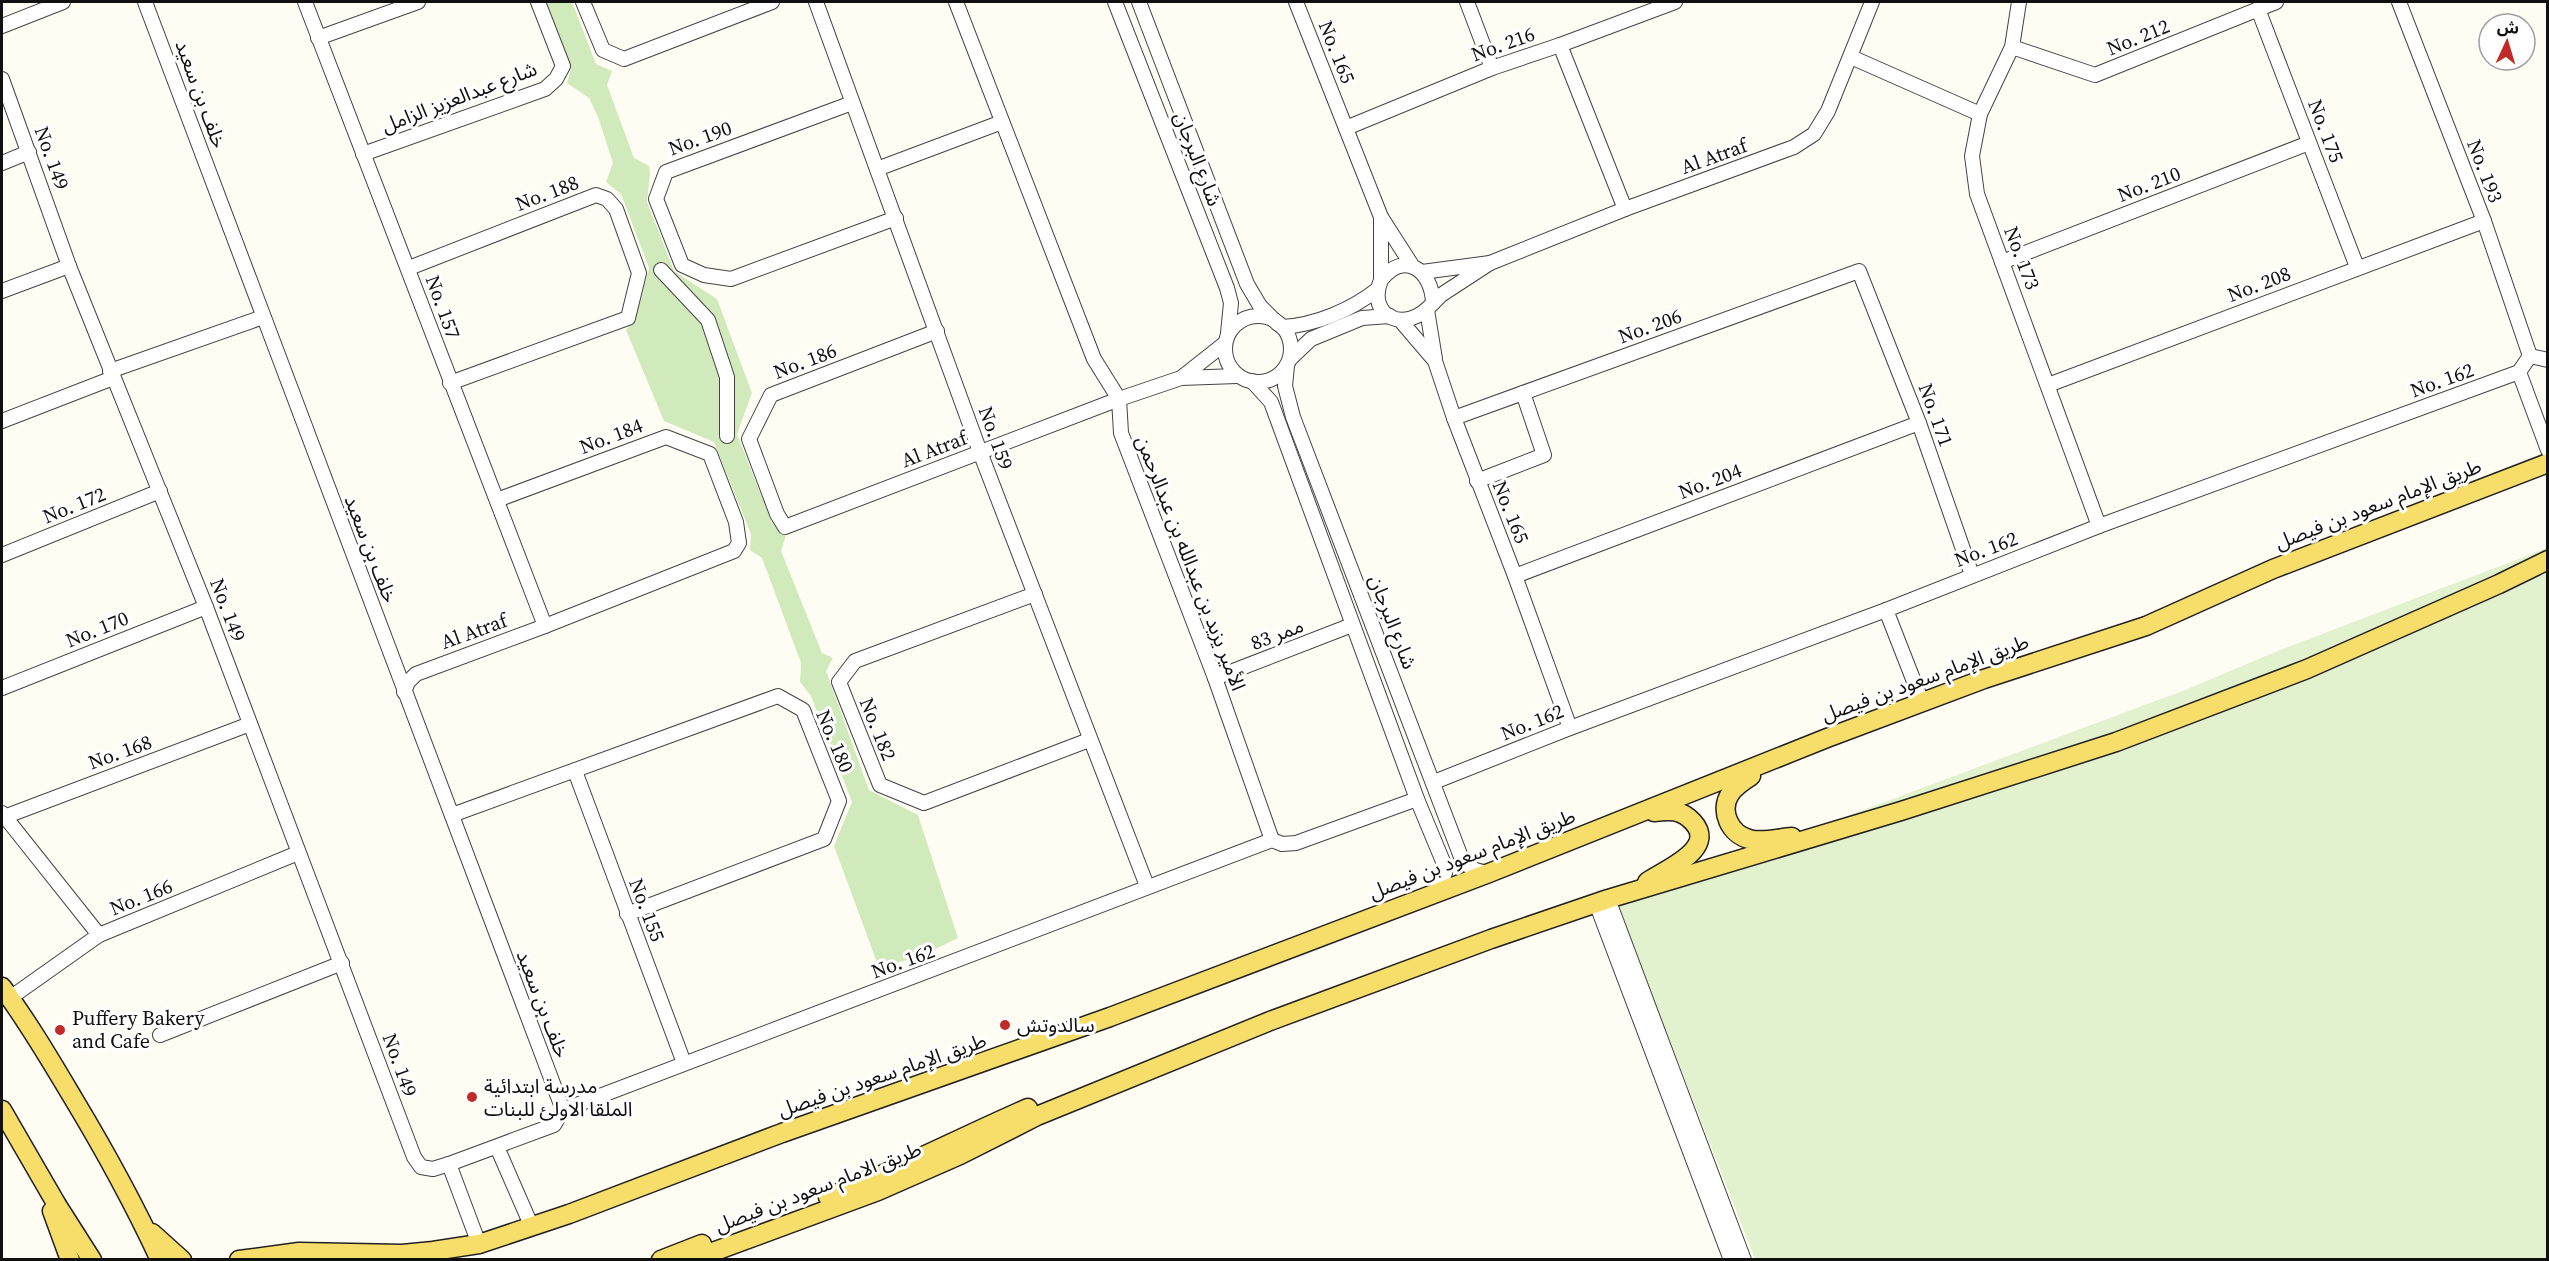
<svg xmlns="http://www.w3.org/2000/svg" width="2549" height="1261" font-family="'Source Serif 4','Noto Sans Arabic',serif">
<style>
.green{fill:#d1eabc}
.pitch{fill:#e2f1ce}
.lines{fill:none;stroke-linecap:round;stroke-linejoin:round}
.minor-casing{stroke:#434343;stroke-width:16}
.major-casing{stroke:#212121;stroke-width:21}
.minor{stroke:#fff;stroke-width:14}
.major{stroke:#f7de6b;stroke-width:18}
.poi-dot{fill:#c02b28;stroke:#fff;stroke-width:2}
.labels{text-anchor:middle;dominant-baseline:central;stroke-width:6;stroke-linejoin:round;paint-order:stroke}
.street-label{font-size:20px;fill:#101010;stroke:#fff}
.poi-label{font-size:20px;fill:#101010;stroke:#fff;text-anchor:start}
</style>
<rect width="100%" height="100%" fill="#fffdf3"/>
<!-- green -->
<polygon class="green" points="546,2 572,2 596,64 612,71 607,85 634,158 649,166 650,174 647,202 674,271 717,299 752,393 737,434 772,523 786,535 781,551 822,653 833,658 826,671 869,790 918,815 958,938 921,956 879,968 834,846 852,802 811,696 800,682 801,663 762,558 750,550 751,534 714,442 664,421 626,330 636,318 649,268 621,194 606,182 613,163 598,117 589,98 567,83 571,68"/>
<!-- pitch -->
<polygon class="pitch" points="2547,548 2547,1259 1755,1259 1616,902 2185,690 2280,650"/>
<g class="lines">
<!-- minor casing -->
<g class="minor-casing">
<g id="minor">
<polyline points="145,2 563,1110"/>
<polyline points="305,2 545,626"/>
<polyline points="583,2 603,50 624,59 772,2"/>
<polyline points="816,2 980,452 1147,886"/>
<polyline points="956,2 1094,359 1119,399 1121,433 1215,678 1272,840"/>
<polyline points="1115,2 1227,288 1231,303 1228,333"/>
<polyline points="1139,2 1247,284 1260,306 1278,324"/>
<polyline points="1296,2 1381,217"/>
<polyline points="1467,2 1492,68"/>
<polyline points="2019,2 2012,47 1980,114 1972,156 1977,194 2099,526"/>
<polyline points="2399,2 2484,221 2530,356"/>
<polyline points="2258,9 2357,267"/>
<polyline points="2,26 63,2"/>
<polyline points="318,38 418,2"/>
<polyline points="1560,45 1625,209"/>
<polyline points="2012,47 2095,75 2276,2"/>
<polyline points="1851,57 1980,114"/>
<polyline points="2,79 69,266 206,607 414,1157 421,1167 433,1169 449,1164 554,1125 563,1110 1272,840 1282,844 1296,843 1417,799"/>
<polyline points="852,103 666,172 656,199 682,265 704,275 731,279 896,218"/>
<polyline points="1346,128 1492,68 1560,45 1675,2"/>
<polyline points="363,154 545,89 556,79 563,66 538,2"/>
<polyline points="2,163 29,152"/>
<polyline points="877,169 1002,122"/>
<polyline points="2002,262 2309,143"/>
<polyline points="1490,263 1625,209 1794,147 1814,134 1828,111 1872,2"/>
<polyline points="409,268 596,195 607,199 616,209 639,273 628,318 450,383"/>
<polyline points="661,270 708,320 727,377 727,436"/>
<polyline points="1422,272 1490,263 1441,295 1433,303"/>
<path d="M1381 280C1404 250 1432 270 1433 303 1405 336 1366 316 1381 280V217L1413 267"/>
<polyline points="2,291 69,266"/>
<polyline points="1427,310 1435,359"/>
<circle cx="1258" cy="349" r="33"/>
<polyline points="1400,320 1435,361 1454,418 1515,576 1570,728"/>
<path d="M1282 327C1316 325 1351 310 1378 289"/>
<polyline points="937,331 771,395 749,439 777,514 785,527 1119,399 1181,378"/>
<polyline points="1224,344 1181,378 1237,376"/>
<polyline points="2530,356 2548,360"/>
<polyline points="1291,358 1311,339 1362,318 1390,316"/>
<path d="M1287 366 1285 386 1293 417 1461 857C1468 869 1476 871 1489 873"/>
<polyline points="110,371 263,317"/>
<polyline points="2519,372 2548,450"/>
<polyline points="1252,381 1271,402 1417,799 1444,864 1445,873 1437,892"/>
<polyline points="2048,385 2484,221"/>
<polyline points="1454,418 1859,271 1919,423 1972,575"/>
<polyline points="2,421 113,378"/>
<polyline points="1477,481 1544,455 1523,393"/>
<polyline points="2,555 160,491"/>
<polyline points="1515,576 1919,423"/>
<polyline points="1035,594 855,661 839,682 880,785 924,803 1089,740"/>
<polyline points="1886,610 1922,702"/>
<polyline points="1215,678 1352,625"/>
<polyline points="2,688 206,607"/>
<polyline points="404,692 408,682 416,674 545,626 734,551 739,543 736,522 710,454 666,437 497,500"/>
<polyline points="575,771 684,1063"/>
<polyline points="1434,782 1570,728 1886,610 2099,526 2519,372 2530,356"/>
<polyline points="2,813 99,935"/>
<polyline points="452,815 778,696 803,710 839,801 824,839 627,914"/>
<polyline points="4,817 250,724"/>
<polyline points="1608,899 1744,1260"/>
<polyline points="1596,903 1731,1260"/>
<polyline points="10,998 99,935 298,853"/>
<polyline points="160,1035 342,963"/>
<polyline points="497,1147 531,1225"/>
<polyline points="449,1164 479,1244"/>
</g>
</g>
<!-- major casing -->
<g class="major-casing">
<g id="major">
<path d="M1751 776C1743 781 1735 786 1730 794 1719 811 1730 834 1749 839 1762 843 1778 838 1792 837"/>
<path d="M1647 882C1664 870 1718 849 1693 822 1681 809 1670 810 1654 812"/>
<path d="M2 987C28 1022 51 1061 73 1098 105 1151 134 1204 160 1260"/>
<polyline points="2,1110 57,1205 92,1260"/>
<path d="M828 1197C897 1171 961 1137 1028 1108"/>
<polyline points="52,1211 70,1260"/>
<polyline points="152,1233 182,1260"/>
<polyline points="239,1260 299,1252 402,1254 433,1251 479,1244 569,1214 782,1133 1110,1017 1489,873 1827,738 1984,679 2146,626 2273,569 2548,463"/>
<polyline points="661,1260 702,1244"/>
<polyline points="691,1260 878,1191 960,1155 1037,1116 1270,1021 1491,939 1608,899 1901,811 2116,742 2307,669 2499,584 2548,560"/>
</g>
</g>
<!-- minor -->
<use href="#minor" class="minor"/>
<!-- major -->
<use href="#major" class="major"/>
</g>
<!-- markers -->
<g class="poi-dot">
<circle cx="1005" cy="1025" r="6"/>
<circle cx="60" cy="1030" r="6"/>
<circle cx="472" cy="1097" r="6"/>
</g>
<g class="labels">
<!-- street labels -->
<g class="street-label">
<text transform="translate(2138 37) rotate(-22)">No. 212</text>
<text transform="translate(1503 44) rotate(-20)">No. 216</text>
<text transform="translate(1337 52) rotate(68)">No. 165</text>
<text transform="translate(201 94) rotate(70)">خلف بن سعيد</text>
<text transform="translate(459 97) rotate(-21)">شارع عبدالعزيز الزامل</text>
<text transform="translate(2326 131) rotate(69)">No. 175</text>
<text transform="translate(700 138) rotate(-20)">No. 190</text>
<text transform="translate(1714 156) rotate(-20)">Al Atraf</text>
<text transform="translate(52 158) rotate(70)">No. 149</text>
<text transform="translate(1198 159) rotate(69)">شارع البرجان</text>
<text transform="translate(2485 171) rotate(69)">No. 193</text>
<text transform="translate(2149 184) rotate(-21)">No. 210</text>
<text transform="translate(547 193) rotate(-21)">No. 188</text>
<text transform="translate(2022 258) rotate(69)">No. 173</text>
<text transform="translate(2259 284) rotate(-21)">No. 208</text>
<text transform="translate(443 307) rotate(70)">No. 157</text>
<text transform="translate(1650 326) rotate(-20)">No. 206</text>
<text transform="translate(805 361) rotate(-21)">No. 186</text>
<text transform="translate(2442 380) rotate(-20)">No. 162</text>
<text transform="translate(1936 415) rotate(70)">No. 171</text>
<text transform="translate(611 436) rotate(-21)">No. 184</text>
<text transform="translate(996 438) rotate(70)">No. 159</text>
<text transform="translate(934 449) rotate(-21)">Al Atraf</text>
<text transform="translate(1710 481) rotate(-21)">No. 204</text>
<text transform="translate(2378 504) rotate(-21)">طريق الإمام سعود بن فيصل</text>
<text transform="translate(74 505) rotate(-22)">No. 172</text>
<text transform="translate(1511 512) rotate(68)">No. 165</text>
<text transform="translate(371 549) rotate(69)">خلف بن سعيد</text>
<text transform="translate(1986 549) rotate(-21)">No. 162</text>
<text transform="translate(1191 563) rotate(69)">الأمير يزيد بن عبدالله بن عبدالرحمن</text>
<text transform="translate(228 610) rotate(69)">No. 149</text>
<text transform="translate(1393 622) rotate(69)">شارع البرجان</text>
<text transform="translate(97 629) rotate(-22)">No. 170</text>
<text transform="translate(474 631) rotate(-20)">Al Atraf</text>
<text transform="translate(1277 634) rotate(-21)">ممر 83</text>
<text transform="translate(1925 678) rotate(-20)">طريق الإمام سعود بن فيصل</text>
<text transform="translate(1532 722) rotate(-22)">No. 162</text>
<text transform="translate(878 729) rotate(68)">No. 182</text>
<text transform="translate(835 741) rotate(67)">No. 180</text>
<text transform="translate(120 752) rotate(-20)">No. 168</text>
<text transform="translate(1472 854) rotate(-21)">طريق الإمام سعود بن فيصل</text>
<text transform="translate(141 897) rotate(-22)">No. 166</text>
<text transform="translate(647 910) rotate(69)">No. 155</text>
<text transform="translate(903 961) rotate(-20)">No. 162</text>
<text transform="translate(543 1004) rotate(69)">خلف بن سعيد</text>
<text transform="translate(400 1065) rotate(70)">No. 149</text>
<text transform="translate(882 1075) rotate(-19)">طريق الإمام سعود بن فيصل</text>
<text transform="translate(818 1187) rotate(-21)">طريق الامام سعود بن فيصل</text>
</g>
<!-- poi labels -->
<g class="poi-label">
<text x="72" y="1018">Puffery Bakery<tspan x="72" dy="23">and Cafe</tspan></text>
<text x="1017" y="1025">سالدوتش</text>
<text x="484" y="1086">مدرسة ابتدائية<tspan x="484" dy="23">الملقا الاولئ للبنات</tspan></text>
</g>
</g>
<!-- border -->
<rect width="2549" height="1261" fill="none" stroke="#101010" stroke-width="6"/>
<!-- north arrow -->
<g transform="translate(2507 42) rotate(4)"><circle r="28" fill="#ffffff" stroke="#9f9f9f" stroke-width="1.5"/>
<path d="M0-4.5L10 22L0 15L-10 22Z" fill="#c02b28"/>
<text y="-9" font-size="16" font-weight="bold" text-anchor="middle" fill="#101010">ش</text>
</g>
</svg>
